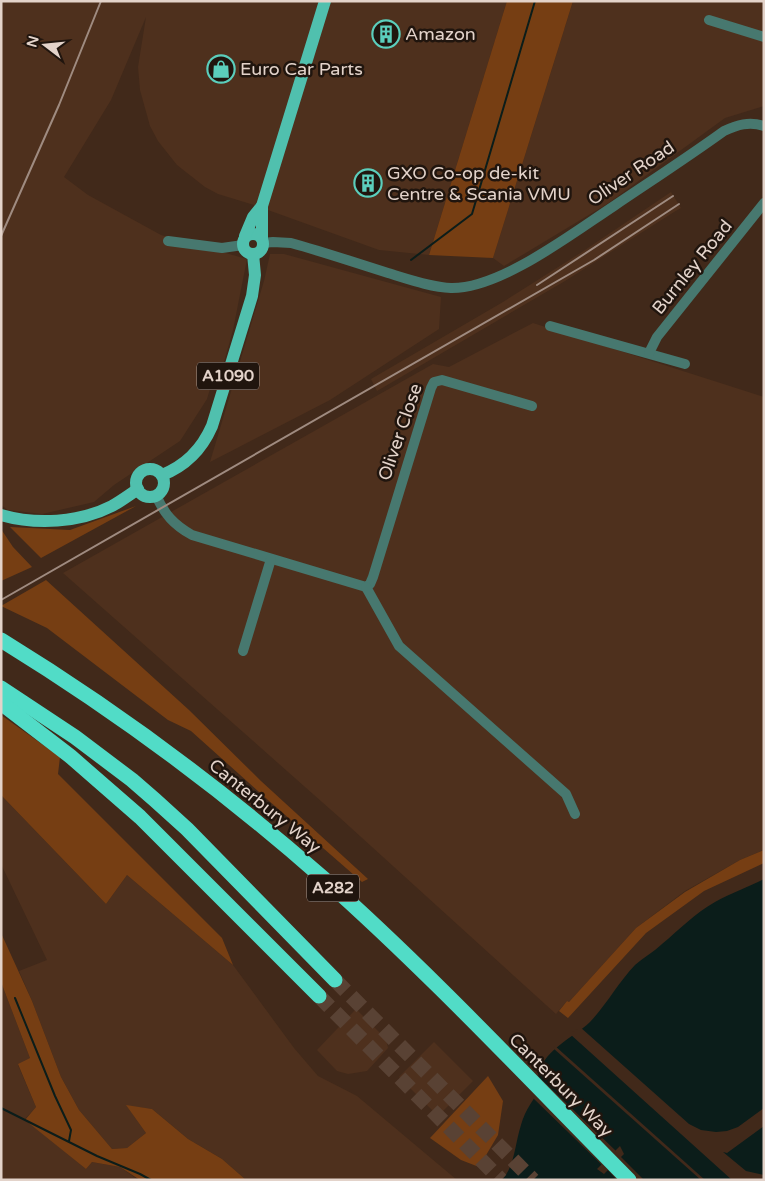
<svg xmlns="http://www.w3.org/2000/svg" width="765" height="1181" font-family="'Varela Round',sans-serif">
<style>
.built{fill:#4e301d}
.green{fill:#763e13}
.water{fill:#0b1d1a;fill-rule:evenodd}
.pier{fill:#41291a}
.lines{fill:none;stroke-linecap:round;stroke-linejoin:round}
.stream{stroke:#0b1d1a;stroke-width:2}
.highway-tunnel{stroke:#594234;stroke-width:15;stroke-dasharray:15 8;stroke-linecap:butt}
.minor{stroke:#47786f;stroke-width:10}
.major{stroke:#50c0ae;stroke-width:12}
.highway{stroke:#51dcc7;stroke-width:15}
.rail{stroke:#9f8b80;stroke-width:2}
.labels{text-anchor:middle;dominant-baseline:central;stroke-width:5;stroke-linejoin:round;paint-order:stroke}
.shield{fill:#20150e;stroke:#a89a92;stroke-width:1}
.shield-label{font-size:16px;font-weight:bold;fill:#e3d3ca}
.poi-label{font-size:18px;fill:#e3d3ca;stroke:#20150e;text-anchor:start}
.street-label{font-size:18px;fill:#e3d3ca;stroke:#20150e}
</style>
<rect width="100%" height="100%" fill="#41291a"/>
<!-- built -->
<g class="built">
<polygon points="1,1 507,1 429,255 379,250 254,205 218,194 205,187 177,165 158,141 150,126 140,90 138,67 146,17 111,100 64,177 88,195 161,235 247,259 233,330 219,380 213,379 207,399 180,441 114,485 94,502 42,514 8,510 1,505"/>
<polygon points="573,1 764,1 764,106 725,118 607,204 504,266 493,258"/>
<polygon points="671,192 681,208 674,212 565,281 377,391 371,379 503,302 582,252"/>
<polygon points="270,254 284,254 441,297 439,329 330,400 210,462 264,281"/>
<polygon points="533,323 764,397 764,850 740,860 685,891 636,928 569,1002 567,1001 556,1014 339,817 63,573 433,364 449,367"/>
<polygon points="1,795 106,904 127,875 233,965 294,1048 318,1076 357,1096 457,1180 246,1180 222,1159 188,1139 152,1109 127,1106 146,1133 127,1148 112,1149 79,1110 61,1077 32,1001 19,971 47,960 1,864"/>
<polygon points="1,982 30,1058 18,1065 36,1107 25,1119 86,1169 92,1162 120,1167 138,1180 1,1180"/>
<polygon points="356,1009 386,1039 388,1048 367,1071 348,1074 337,1071 317,1050"/>
<polygon points="434,1042 473,1081 438,1116 399,1077"/>
</g>
<!-- green -->
<g class="green">
<polygon points="507,1 573,1 493,258 429,255"/>
<polygon points="136,506 41,558 10,527 70,530"/>
<polygon points="1,529 13,547 32,567 1,581"/>
<polygon points="46,580 189,710 261,781 368,879 362,882 268,800 191,731 168,720 47,628 1,606"/>
<polygon points="1,715 60,757 58,774 222,938 233,965 127,875 106,904 1,795"/>
<polygon points="764,850 764,863 704,891 646,933 568,1018 559,1011 567,1001 569,1002 636,928 685,892 740,860"/>
<polygon points="1,933 32,1001 61,1077 79,1110 112,1149 127,1148 146,1133 126,1105 152,1109 188,1139 222,1159 246,1180 140,1180 120,1167 92,1162 86,1169 25,1120 36,1107 18,1064 30,1058 1,982"/>
<polygon points="488,1076 503,1101 498,1135 479,1167 461,1160 430,1138"/>
</g>
<!-- water -->
<path class="water" d="M764 879V1180H502C515 1166 515 1143 521 1125 525 1110 535 1097 544 1084L538 1079C540 1051 572 1039 590 1022 607 1004 618 983 635 965 644 957 654 952 662 944 679 930 695 913 715 902 731 893 748 887 764 879ZM620 1146 624 1154 604 1174 597 1169Z"/>
<!-- pier -->
<g class="pier">
<polygon points="580,1027 689,1124 701,1130 716,1132 727,1131 738,1127 764,1108 764,1126 727,1153 723,1152 746,1171 764,1175 764,1180 732,1180 570,1034"/>
<polygon points="555,1046 705,1180 701,1180 553,1048"/>
<polygon points="536,1074 617,1152 603,1166 532,1097 540,1084 536,1080"/>
<polygon points="619,1155 644,1180 617,1180 606,1168"/>
</g>
<g class="lines">
<!-- stream -->
<g class="stream">
<polyline points="411,260 472,214 535,1"/>
<polyline points="15,998 55,1096 71,1130 69,1141"/>
<polyline points="1,1108 97,1156 140,1174 151,1180"/>
</g>
<!-- highway-tunnel -->
<g class="highway-tunnel">
<polyline points="335,980 533,1180"/>
<polyline points="319,996 501,1180"/>
</g>
<!-- minor -->
<g class="minor">
<polyline points="709,20 764,37"/>
<polyline points="168,241 222,248 243,245"/>
<path d="M263 243 273 242 291 243C324 252 356 263 388 273 408 279 430 287 451 288 500 289 573 233 614 206 651 181 688 157 724 131 737 125 749 121 764 126"/>
<polyline points="550,326 685,364"/>
<polyline points="649,353 657,337 764,203"/>
<path d="M156 495C164 514 174 525 192 535L366 587 370 584 373 577 431 388 434 382 442 380 532 406"/>
<polyline points="366,587 399,646 566,794 575,814"/>
<polyline points="243,651 271,559"/>
</g>
<!-- major -->
<g class="major">
<circle cx="253" cy="244" r="10"/>
<polyline points="245,236 253,217 262,206"/>
<polyline points="262,239 262,206 325,1"/>
<circle cx="150" cy="483" r="14"/>
<path d="M162 475C185 466 202 449 212 426L252 296 255 275 253 254"/>
<path d="M1 515C36 525 79 523 112 506 121 501 129 495 138 489"/>
</g>
<!-- highway -->
<g class="highway">
<path d="M1 640C115 710 223 790 323 878 430 973 528 1078 629 1180"/>
<polyline points="1,688 75,737 132,780 155,800 187,829 335,980"/>
<polyline points="1,703 70,756 140,817 319,996"/>
</g>
<!-- rail -->
<g class="rail">
<polyline points="1,236 59,105 101,1"/>
<polyline points="537,285 673,196"/>
<polyline points="1,600 594,260 679,204"/>
</g>
</g>
<!-- icons -->
<defs>
<g id="building-ring" transform="scale(1.4375)"><circle r="9.5" fill="#20150e" stroke="#5bcebc" stroke-width="1.5"/><path d="M-4-6H4V6H1V3H-1V6H-4ZM-2.5-4.3h1.7v1.8h-1.7ZM.8-4.3h1.7v1.8H.8ZM-2.5-1h1.7V.8h-1.7ZM.8-1h1.7V.8H.8Z" fill="#5bcebc"/></g>
<g id="shop-ring" transform="scale(1.4375)"><circle r="9.5" fill="#20150e" stroke="#5bcebc" stroke-width="1.5"/><path d="M-5-2.5h2.3a2.7 3.5 0 0 1 5.4 0H5L5.5 6h-11ZM-1.5-2.5h3a1.5 2.3 0 0 0-3 0Z" fill="#5bcebc"/></g>
</defs>
<g fill-rule="evenodd">
<use href="#building-ring" x="386" y="34"/>
<use href="#shop-ring" x="221" y="69"/>
<use href="#building-ring" x="368" y="183"/>
</g>
<g class="labels">
<!-- shield labels -->
<g class="shield">
<rect x="197" y="362.5" width="62" height="27" rx="4"/>
<rect x="307" y="874.5" width="52" height="27" rx="4"/>
</g>
<g class="shield-label">
<text x="228" y="376">A1090</text>
<text x="333" y="888">A282</text>
</g>
<!-- poi labels -->
<g class="poi-label">
<text x="405" y="34">Amazon</text>
<text x="240" y="69">Euro Car Parts</text>
<text x="387" y="173">GXO Co-op de-kit<tspan x="387" dy="21">Centre &amp; Scania VMU</tspan></text>
</g>
<!-- street labels -->
<g class="street-label">
<text transform="translate(631 173) rotate(-34)">Oliver Road</text>
<text transform="translate(692 267) rotate(-51)">Burnley Road</text>
<text transform="translate(400 432) rotate(-71)">Oliver Close</text>
<text transform="translate(265 806) rotate(39)">Canterbury Way</text>
<text transform="translate(561 1085) rotate(45)">Canterbury Way</text>
</g>
</g>
<!-- border -->
<rect width="765" height="1181" fill="none" stroke="#e3d3ca" stroke-width="5"/>
<!-- north arrow -->
<g transform="translate(45 45) rotate(286)" stroke="#20150e" stroke-width="4" paint-order="stroke">
<path d="M0-4L9 19L0 12L-9 19Z" fill="#e3d3ca"/>
<text y="-8" font-size="14" font-weight="bold" text-anchor="middle" fill="#e3d3ca">N</text>
</g>
</svg>
